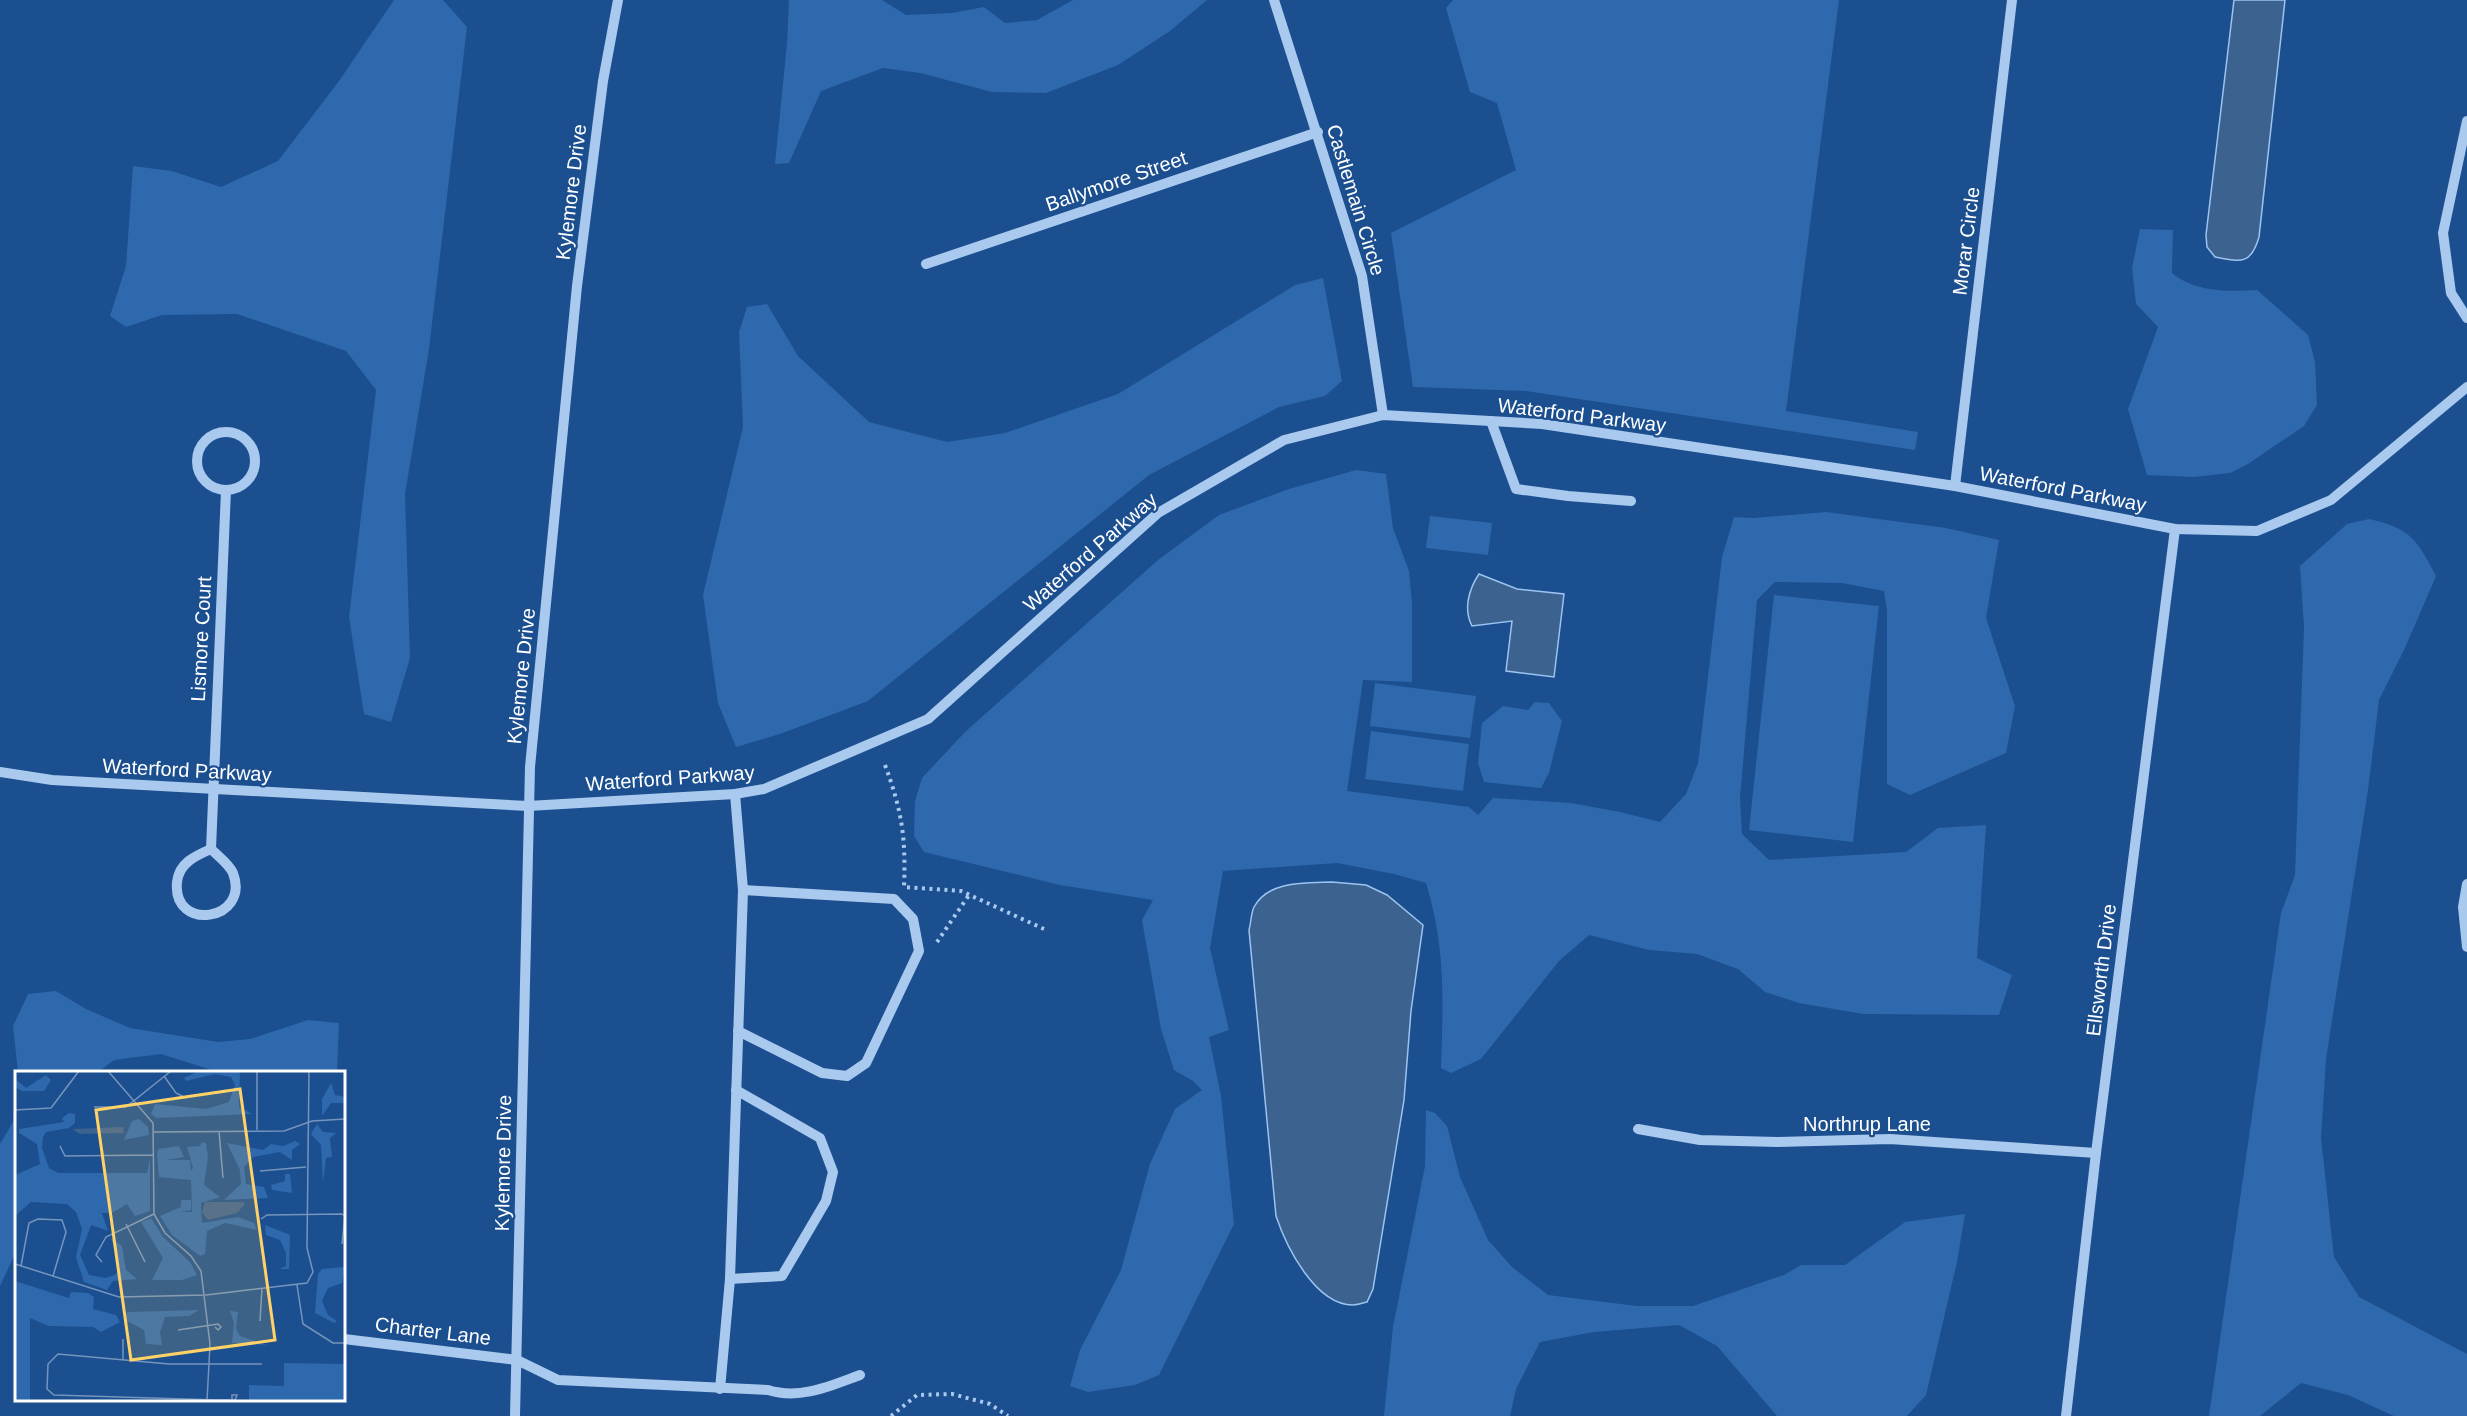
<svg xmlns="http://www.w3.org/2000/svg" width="2467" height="1416" font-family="Arial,sans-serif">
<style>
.green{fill:#2e69ad}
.water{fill:#3c6290;stroke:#9cc4f0;stroke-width:1.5}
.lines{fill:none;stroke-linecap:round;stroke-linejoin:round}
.path{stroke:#a9c9ee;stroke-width:4;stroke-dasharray:3 4.5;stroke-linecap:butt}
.minor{stroke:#a9c9ee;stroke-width:10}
.labels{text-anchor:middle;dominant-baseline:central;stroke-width:4.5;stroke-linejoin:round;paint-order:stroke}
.street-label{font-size:20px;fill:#fff;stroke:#1b4f8f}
.inset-road{fill:none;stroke:#7695bc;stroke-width:1.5}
.view{fill:#ffd166;fill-opacity:0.15;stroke:#ffd166;stroke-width:3}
.inset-edge{fill:none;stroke:#fff;stroke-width:3}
</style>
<rect width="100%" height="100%" fill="#1b4f8f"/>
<!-- green -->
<g class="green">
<polygon points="394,0 443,0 467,27 429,349 405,494 410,658 391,722 364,714 349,617 376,390 346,351 237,314 162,315 126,327 110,316 126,266 133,166 172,171 221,187 278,161 339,81"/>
<polygon points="789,0 882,0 906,15 952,13 984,7 1005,23 1037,20 1073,0 1207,0 1170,31 1118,65 1046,93 992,92 920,73 883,68 821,91 789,163 775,164 787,43"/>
<polygon points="1453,0 1839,0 1786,411 1918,432 1915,450 1526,391 1413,387 1391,233 1516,170 1497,103 1470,92 1446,8"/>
<path d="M2140 229 2173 230 2172 273C2195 292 2228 292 2257 290L2308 335 2315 362 2317 405 2304 426 2248 464 2230 473 2194 477 2147 475 2128 409 2158 327 2136 304 2132 268Z"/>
<polygon points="1323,278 1342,381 1325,396 1279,407 1149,475 868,701 780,734 736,747 718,703 703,595 743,427 739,332 747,307 767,304 798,356 869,422 947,442 1005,433 1118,394 1295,285"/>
<path d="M1356 470 1386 474 1393 528 1409 571 1412 604V682L1363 680 1347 791 1469 807 1478 815 1493 798 1571 803 1620 812 1660 822 1686 794 1698 763 1722 557 1734 517 1753 518 1826 512 1946 528 1999 540 1986 618 2015 706 2006 753 1910 795 1887 784V611L1884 591 1842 583 1775 582 1757 600 1740 798 1742 834 1769 860 1906 852 1938 828 1986 825 1977 958 2012 975 1999 1015 1863 1014 1799 1003 1765 992 1738 969 1697 954 1649 950 1589 935 1559 961 1481 1059 1451 1073 1441 1068C1443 1002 1446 948 1426 883L1394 874 1337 863 1223 871 1210 948 1229 1030 1209 1037 1221 1096 1234 1224 1159 1375 1135 1385 1088 1392 1070 1386 1080 1350 1121 1270 1150 1164 1175 1109 1202 1090 1193 1081 1174 1070 1161 1029 1142 920 1153 900 1060 885 924 852 914 836 915 801 922 778 965 732 1158 560 1219 515 1289 489Z"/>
<polygon points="1430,516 1492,523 1488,555 1426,548"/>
<path d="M2369 519C2411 528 2417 540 2436 576L2405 648 2379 700 2368 790 2326 1059 2321 1138 2334 1257 2359 1297 2467 1354V1416H2394L2348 1395 2301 1383 2260 1416H2209L2281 913 2295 875 2304 627 2300 566 2347 524Z"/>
<polygon points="1774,595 1879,606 1853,842 1749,830"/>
<polygon points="1375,683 1476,696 1470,738 1370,726"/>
<polygon points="1535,702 1549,703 1562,721 1549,773 1541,788 1484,782 1478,763 1482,723 1503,706 1528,710"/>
<polygon points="1371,731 1469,744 1463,791 1365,779"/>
<polygon points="56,991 86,1009 130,1028 218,1042 250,1039 308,1020 339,1023 337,1072 218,1072 161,1054 114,1060 98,1072 18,1072 13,1026 28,994"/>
<polygon points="16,1087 16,1252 0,1286 0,1144 13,1122"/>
<polygon points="1426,1110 1435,1113 1447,1126 1460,1177 1488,1240 1512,1267 1548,1295 1637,1306 1693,1306 1784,1275 1801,1265 1845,1265 1905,1222 1965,1214 1957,1262 1926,1395 1907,1416 1777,1416 1717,1346 1679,1325 1594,1332 1540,1342 1516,1389 1510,1416 1384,1416 1393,1327 1425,1166"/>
</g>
<!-- water -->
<g class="water">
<path d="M2234 0H2285L2259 237C2251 265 2241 262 2215 257L2207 247 2206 235Z"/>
<path d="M1479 574 1517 589 1564 594 1554 677 1506 671 1512 621 1472 626C1463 609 1469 589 1479 574Z"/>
<path d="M1332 882 1366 885 1387 895 1423 925 1411 1011 1404 1100 1373 1289 1367 1302C1363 1303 1357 1305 1353 1305 1315 1305 1286 1246 1276 1216L1249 930C1251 923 1251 913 1254 907 1269 880 1306 883 1332 882Z"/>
</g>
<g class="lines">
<!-- path -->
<g class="path">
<path d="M885 765C902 811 906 838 904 887L961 891 1044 929"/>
<polyline points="937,942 969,895"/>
<polyline points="891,1416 917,1395 952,1394 990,1404 1008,1416"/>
</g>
<!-- minor -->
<g class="minor">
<polyline points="1274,0 1362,276 1383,415"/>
<polyline points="2467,121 2443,233 2451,293 2467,318"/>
<polyline points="926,264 1318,132"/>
<polyline points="1491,421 1516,489 1568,496 1631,501"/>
<circle cx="226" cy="461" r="29"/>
<polyline points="1955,486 2012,0"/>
<polyline points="0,772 52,780 528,806 735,794 764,789 928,719 1158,513 1284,440 1383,415 1542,424 1955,486 2175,529 2257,531 2331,500 2467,387"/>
<path d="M211 849C195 856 179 863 177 882 172 933 251 921 233 873 229 864 218 856 211 849L226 490"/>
<polyline points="2467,884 2463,907 2467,947"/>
<polyline points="738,1031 822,1073 847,1076 866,1063 919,951 913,919 894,899 743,890"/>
<polyline points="1638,1129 1700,1140 1778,1142 1890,1139 2096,1153"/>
<polyline points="730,1279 782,1276 826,1201 833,1172 820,1138 736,1090"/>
<path d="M344 1339 517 1360 558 1380 768 1390C800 1400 830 1386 860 1375"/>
<polyline points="720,1389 730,1279 743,890 735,794"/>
<polyline points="515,1416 530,767 577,286 603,81 618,0"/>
<polyline points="2066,1416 2096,1153 2175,529"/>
</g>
</g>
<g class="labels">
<!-- street labels -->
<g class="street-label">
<text transform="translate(1116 181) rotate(-19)">Ballymore Street</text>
<text transform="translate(571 192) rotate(-83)">Kylemore Drive</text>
<text transform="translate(1356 200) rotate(73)">Castlemain Circle</text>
<text transform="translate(1966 241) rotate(-83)">Morar Circle</text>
<text transform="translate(1582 415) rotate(7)">Waterford Parkway</text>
<text transform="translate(2063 489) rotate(11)">Waterford Parkway</text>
<text transform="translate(1090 552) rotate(-41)">Waterford Parkway</text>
<text transform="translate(201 639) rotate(-87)">Lismore Court</text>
<text transform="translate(521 676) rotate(-84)">Kylemore Drive</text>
<text transform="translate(187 770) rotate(3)">Waterford Parkway</text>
<text transform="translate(670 778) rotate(-4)">Waterford Parkway</text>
<text transform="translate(2101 970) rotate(-83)">Ellsworth Drive</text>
<text x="1867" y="1124">Northrup Lane</text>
<text transform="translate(503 1163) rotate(-89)">Kylemore Drive</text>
<text transform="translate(433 1331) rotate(7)">Charter Lane</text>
</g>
</g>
<!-- overview -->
<g transform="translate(15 1071)">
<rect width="330" height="330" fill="#1b4f8f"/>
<path d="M184 0H225L224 36 237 43 141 47 136 43 140 33 191 38 214 31 220 14 216 6 200 3 171 10 169 7ZM31 4 36 9 29 20H7L0 16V8L11 17ZM316 12 320 24 330 26V32H316L307 45V28ZM54 42 60 43V52L54 57 31 61 28 66 27 77 34 97 43 102H132L135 88V140L120 145 112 133 97 142H87L93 160 76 154 65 184 74 204 90 207 100 204 105 197 96 167 107 175 111 199 122 208 98 210 92 219 69 211 61 186 67 158 61 141 52 133 16 131 0 145V104L25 93 22 73 4 62V58L49 51 47 47ZM124 48 133 56 134 64 109 69 117 50ZM302 53 308 61 321 62 315 67 317 86 311 87 308 112 306 74 296 63ZM280 70 285 73 277 79V89L265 81 238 86 229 96 231 113 249 116 253 127 209 129 226 113 225 99 212 72 248 79 256 73 268 75ZM187 71 191 72 193 86 189 114 205 126 186 132 187 152 223 146 239 152 242 159 210 152 192 160 190 183 185 185 157 164 145 145 166 136V129H176V139L166 141H177L176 109 144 106 142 84 143 78 164 75 169 86 151 89H175L176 100 178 97 172 76 185 75ZM270 103H275L277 122 257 119 256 114 270 110ZM136 147 148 166 175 191 182 204 167 209H137L148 187 126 151ZM250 154 275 164 274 198H264L271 195V182L265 169 251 164ZM330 196 327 212 313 217 307 230 313 244 322 250 319 252 300 242 303 203 307 198ZM0 210 54 227 56 221 73 222 79 226 78 238 101 244 105 251 86 261 78 256 33 255 15 247V330H0ZM184 239 174 245 150 246 145 261 147 274 131 273 129 259 110 249 112 241ZM215 240 223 241 221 258 225 265 252 274 217 272 219 252ZM269 292 330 293V330H234V314L269 315Z" fill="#2e69ad"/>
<path d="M108 56 109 62 65 63 57 58ZM190 131H228L230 133 222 142 193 149 187 141Z" fill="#3c6290"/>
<path class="inset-road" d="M93 0 138 52 139 143 150 162 176 185 186 200 195 273 192 330M149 5 161 22 169 26 202 21M79 36H111L156 0M0 39 36 37 64 0M242 59V0M204 60 208 107M139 61 269 60 297 50 330 48M45 75 50 85 138 84M245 100 291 96M246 148 252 144 327 143 330 145 327 173M111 153 130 191M87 191 81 184 91 166 139 143M0 193 104 226 191 224 292 212 298 201 292 177 294 0M6 195 14 152 23 148 47 149 51 161 38 205M282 214 288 253 318 272H330M245 250 247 217M163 259 203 253 206 256 203 259 200 256M108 289V268M217 328V324H222L220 329H202L39 324 32 318 33 293 43 283 154 293H247"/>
<path class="view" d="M225 18 260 269 116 289 81 39Z"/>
<rect width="330" height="330" class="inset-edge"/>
</g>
</svg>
